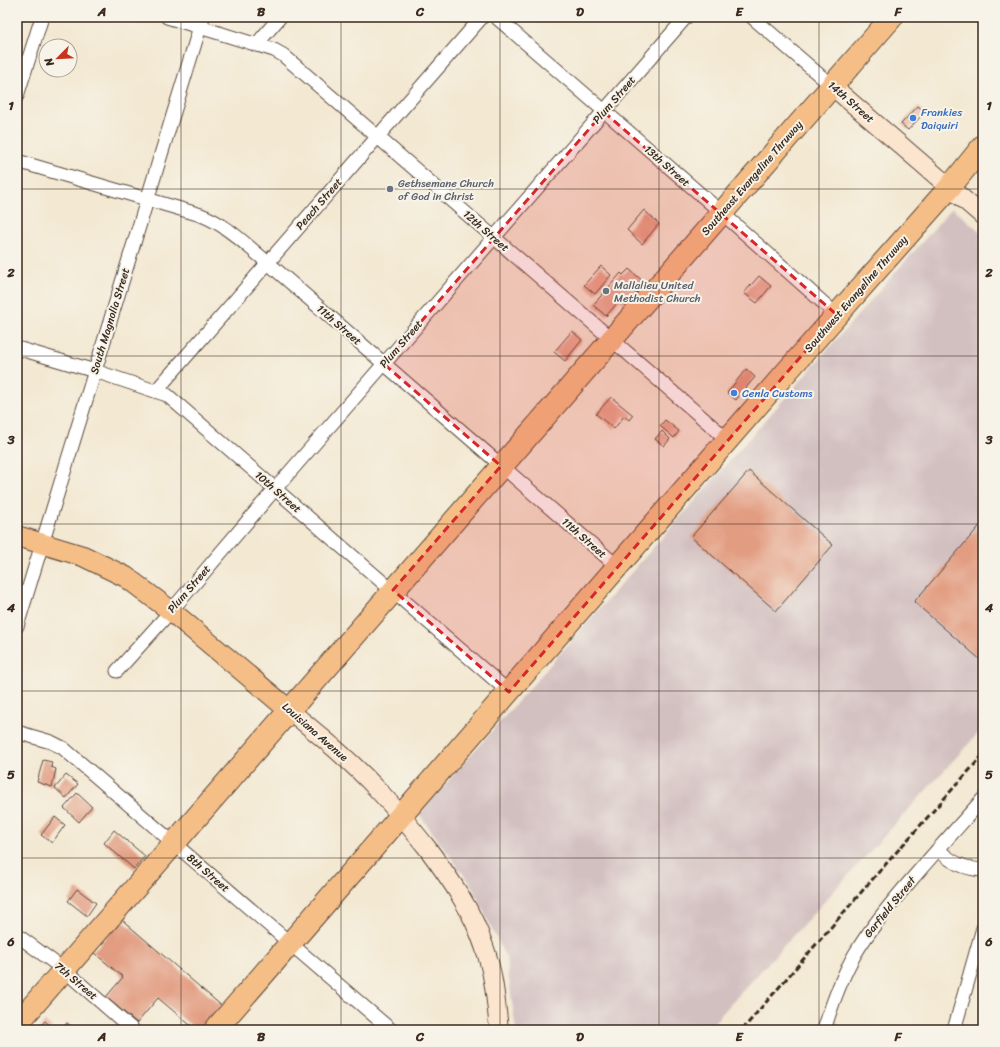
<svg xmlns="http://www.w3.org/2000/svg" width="1000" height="1047" font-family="Sriracha,sans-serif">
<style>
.industrial{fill:#d2bfc0}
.building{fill:#e29c81}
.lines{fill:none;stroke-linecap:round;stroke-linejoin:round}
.street-casing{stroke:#574639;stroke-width:15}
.secondary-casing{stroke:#574639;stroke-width:20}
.primary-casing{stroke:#574639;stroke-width:22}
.highway-casing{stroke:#574639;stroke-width:24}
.street{stroke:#fff;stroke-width:13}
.secondary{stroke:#fbe5cf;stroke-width:18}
.primary{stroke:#f6be87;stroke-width:20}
.highway{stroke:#f6be87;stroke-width:22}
.rail{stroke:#3b2a1e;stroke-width:3;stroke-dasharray:6 3;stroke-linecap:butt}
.marked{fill:#d62828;fill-opacity:0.2;stroke:#d62828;stroke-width:3;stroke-dasharray:8 5;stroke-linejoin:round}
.grid{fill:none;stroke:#3b2a1e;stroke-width:1;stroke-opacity:0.55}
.shop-dot{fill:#3f7fe0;stroke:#f7f3e8;stroke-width:1.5}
.worship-dot{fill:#6b7280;stroke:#f7f3e8;stroke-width:1.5}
.labels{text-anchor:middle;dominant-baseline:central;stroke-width:4;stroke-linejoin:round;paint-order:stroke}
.street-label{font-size:11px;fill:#3b2a1e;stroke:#f7f3e8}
.shop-label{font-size:11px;fill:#366cbe;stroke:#f7f3e8;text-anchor:start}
.worship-label{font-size:11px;fill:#5b616d;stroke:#f7f3e8;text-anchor:start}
.neatline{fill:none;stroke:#3b2a1e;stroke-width:1.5}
.grid-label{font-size:13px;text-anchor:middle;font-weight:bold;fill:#3b2a1e}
</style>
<rect width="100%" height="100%" fill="#f7f3e8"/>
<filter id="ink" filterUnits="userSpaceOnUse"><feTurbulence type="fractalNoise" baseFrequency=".025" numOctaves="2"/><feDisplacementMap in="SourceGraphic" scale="8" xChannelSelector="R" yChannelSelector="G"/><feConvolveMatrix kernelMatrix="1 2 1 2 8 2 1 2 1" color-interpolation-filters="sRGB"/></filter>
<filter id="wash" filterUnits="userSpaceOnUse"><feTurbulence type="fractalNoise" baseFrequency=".012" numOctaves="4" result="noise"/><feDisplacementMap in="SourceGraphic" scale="16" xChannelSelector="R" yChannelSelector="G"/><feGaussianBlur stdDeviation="0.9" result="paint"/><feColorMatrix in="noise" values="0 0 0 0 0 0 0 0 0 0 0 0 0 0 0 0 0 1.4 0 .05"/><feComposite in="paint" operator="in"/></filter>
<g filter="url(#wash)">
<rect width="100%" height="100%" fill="#f3e8d2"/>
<!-- industrial -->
<polygon class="industrial" points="952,208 983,234 983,728 707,1030 516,1030 506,958 470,883 419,814"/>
<g id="blocks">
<!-- building -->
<g class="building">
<polygon points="918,106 925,112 908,130 901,124"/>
<polygon points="644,210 659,224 642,244 627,230"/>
<polygon points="601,266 611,275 595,294 584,285"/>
<polygon points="629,269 646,284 627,306 620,300 606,316 593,305 621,273 623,275"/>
<polygon points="759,276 771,286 757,303 744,293"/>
<polygon points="572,331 582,340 565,361 554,352"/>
<polygon points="746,369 755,377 736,400 727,393"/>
<polygon points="611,397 633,415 629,420 624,416 614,429 596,414"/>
<polygon points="665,420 679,431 674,438 660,426"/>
<polygon points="662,431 670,439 664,446 655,439"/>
<polygon points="749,471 833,545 776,611 691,537"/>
<polygon points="983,522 983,662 914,602"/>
<polygon points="43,760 52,762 51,767 56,769 52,787 37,782"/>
<polygon points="66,775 78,784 66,798 55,788"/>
<polygon points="77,793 92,807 79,822 64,808"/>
<polygon points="55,817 65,825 52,843 41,835"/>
<polygon points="114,830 145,856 134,869 104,843"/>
<polygon points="77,889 96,903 87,916 68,901"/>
<polygon points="121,919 223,1007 203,1030 196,1030 158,998 137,1023 106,997 123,977 93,952"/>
<polygon points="45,1021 52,1027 49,1030 37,1030"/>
<polygon points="67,1023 75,1030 62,1030"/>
</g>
</g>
</g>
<g filter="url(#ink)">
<use href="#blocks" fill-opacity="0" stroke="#574639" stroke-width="1"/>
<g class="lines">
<!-- street casing -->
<g class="street-casing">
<g id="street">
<polyline points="167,17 274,50 283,55 728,440"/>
<polyline points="496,17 722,213 837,315"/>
<polyline points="752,17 832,86"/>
<polyline points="256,45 280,17"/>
<polyline points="17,96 42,17"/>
<path d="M17 161 201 215C227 225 246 245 267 262L618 567"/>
<polyline points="17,348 95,371 167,395 509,692"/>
<polyline points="156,391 482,17"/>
<polyline points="17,626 203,17"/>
<polyline points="117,671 171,611 275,489 686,17"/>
<polyline points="17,732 51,742 63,748 391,1030"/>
<path d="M938 849C950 862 965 869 983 870"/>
<polyline points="17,935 63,969 133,1030"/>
<path d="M824 1030C832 1004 841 978 855 954 871 927 891 903 912 879 935 852 959 826 983 799"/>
<polyline points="954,1030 983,928"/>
</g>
</g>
<!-- secondary casing -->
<g class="secondary-casing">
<g id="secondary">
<polyline points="832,86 983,216"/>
<path d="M289 710C319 735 350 760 377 789 395 808 412 829 428 849 451 880 472 910 484 946 494 973 496 1002 499 1030"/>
</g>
</g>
<!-- primary casing -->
<g class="primary-casing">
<polyline id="primary" points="17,536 83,556 126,577 171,611 289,710"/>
</g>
<!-- highway casing -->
<g class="highway-casing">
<g id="highway">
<polyline points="17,1024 892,17"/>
<polyline points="215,1030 782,377 950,187 983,146"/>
</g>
</g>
<!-- street -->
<use href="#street" class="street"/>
<!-- secondary -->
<use href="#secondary" class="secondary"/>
<!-- primary -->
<use href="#primary" class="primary"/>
<!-- highway -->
<use href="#highway" class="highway"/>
<!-- rail -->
<polyline class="rail" points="742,1030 877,874 983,755"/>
</g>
</g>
<!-- marked area -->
<path class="marked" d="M604 112 837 315 509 692 393 590 501 466 384 364Z"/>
<!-- grid -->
<path class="grid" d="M181 17V1030M341 17V1030M500 17V1030M659 17V1030M819 17V1030M17 189H983M17 356H983M17 524H983M17 691H983M17 858H983"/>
<!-- markers -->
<g class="shop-dot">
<circle cx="913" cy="118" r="4"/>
<circle cx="734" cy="393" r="4"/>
</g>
<g class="worship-dot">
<circle cx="390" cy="189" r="4"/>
<circle cx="606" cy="291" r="4"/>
</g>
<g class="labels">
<!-- street labels -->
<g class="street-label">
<text transform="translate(614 100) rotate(-49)">Plum Street</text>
<text transform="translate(851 102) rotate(41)">14th Street</text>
<text transform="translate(667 166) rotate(41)">13th Street</text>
<text transform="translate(752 178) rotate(-49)">Southeast Evangeline Thruway</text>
<text transform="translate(319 204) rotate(-49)">Peach Street</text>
<text transform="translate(486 231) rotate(41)">12th Street</text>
<text transform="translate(856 294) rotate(-49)">Southwest Evangeline Thruway</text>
<text transform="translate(110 321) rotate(-73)">South Magnolia Street</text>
<text transform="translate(339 325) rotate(41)">11th Street</text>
<text transform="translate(401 344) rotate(-49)">Plum Street</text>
<text transform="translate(278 492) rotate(41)">10th Street</text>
<text transform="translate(584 538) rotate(41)">11th Street</text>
<text transform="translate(189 589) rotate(-49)">Plum Street</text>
<text transform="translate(315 732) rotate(41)">Louisiana Avenue</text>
<text transform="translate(208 873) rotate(41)">8th Street</text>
<text transform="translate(890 907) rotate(-51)">Garfield Street</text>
<text transform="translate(76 981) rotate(40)">7th Street</text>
</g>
<!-- shop labels -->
<g class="shop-label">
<text x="921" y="112">Frankies<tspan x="921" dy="13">Daiquiri</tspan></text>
<text x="742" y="393">Cenla Customs</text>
</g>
<!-- worship labels -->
<g class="worship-label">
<text x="398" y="183">Gethsemane Church<tspan x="398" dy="13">of God in Christ</tspan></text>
<text x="614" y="285">Mallalieu United<tspan x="614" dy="13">Methodist Church</tspan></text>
</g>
</g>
<!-- margin -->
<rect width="1000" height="1047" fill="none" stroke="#f7f3e8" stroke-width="44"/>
<!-- north arrow -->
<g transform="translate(58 58) rotate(246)"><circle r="19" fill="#f7f3e8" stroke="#aca397"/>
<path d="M0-3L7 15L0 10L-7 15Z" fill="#c8321e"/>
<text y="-6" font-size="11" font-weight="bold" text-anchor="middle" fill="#3b2a1e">N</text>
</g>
<rect x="22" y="22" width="956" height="1003" class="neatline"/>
<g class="grid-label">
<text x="102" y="16">A</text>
<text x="261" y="16">B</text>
<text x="420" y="16">C</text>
<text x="580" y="16">D</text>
<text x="739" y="16">E</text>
<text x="898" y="16">F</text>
<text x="11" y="110">1</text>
<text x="989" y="110">1</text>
<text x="11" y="277">2</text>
<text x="989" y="277">2</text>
<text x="11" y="444">3</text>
<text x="989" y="444">3</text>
<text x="11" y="612">4</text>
<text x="989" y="612">4</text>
<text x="11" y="779">5</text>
<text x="989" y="779">5</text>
<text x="11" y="946">6</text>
<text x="989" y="946">6</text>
<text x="102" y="1041">A</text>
<text x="261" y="1041">B</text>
<text x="420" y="1041">C</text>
<text x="580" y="1041">D</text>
<text x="739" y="1041">E</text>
<text x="898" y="1041">F</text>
</g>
</svg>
